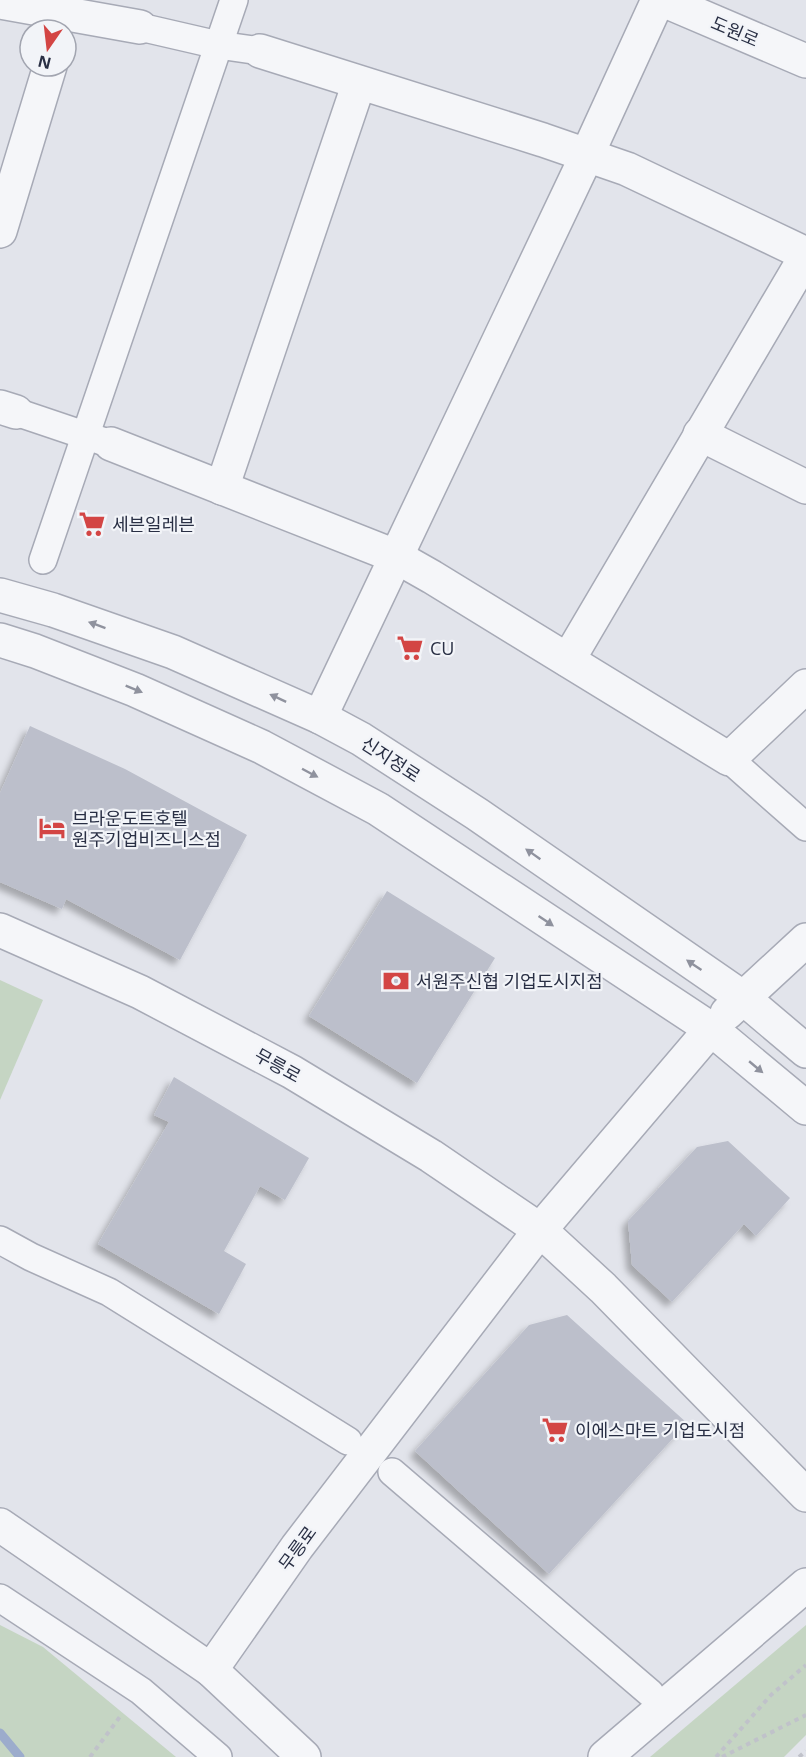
<svg xmlns="http://www.w3.org/2000/svg" width="806" height="1757" font-family="'Open Sans','Noto Sans KR',sans-serif">
<style>
.green{fill:#c5d5c3}
.lines{fill:none;stroke-linecap:round;stroke-linejoin:round}
.stream{stroke:#9caccc;stroke-width:9}
.building{fill:#bcbfcb;filter:url(#shadow)}
.pedestrian-casing{stroke:#a7aab6;stroke-width:30}
.minor-casing{stroke:#a7aab6;stroke-width:36}
.tertiary-casing{stroke:#a7aab6;stroke-width:36}
.path{stroke:#c0c2ca;stroke-width:4;stroke-dasharray:4.5 4.5;stroke-linecap:butt}
.pedestrian{stroke:#f5f6f9;stroke-width:27}
.minor{stroke:#f5f6f9;stroke-width:33}
.tertiary{stroke:#f5f6f9;stroke-width:33}
.oneway{fill:#8f929e}
.labels{text-anchor:middle;dominant-baseline:central;stroke-width:4.5;stroke-linejoin:round;paint-order:stroke}
.street-label{font-size:18px;fill:#292f44;stroke:#f2f4f8}
.poi-label{font-size:18px;fill:#292f44;stroke:#f2f4f8;text-anchor:start}
</style>
<defs>
<filter id="shadow"><feDropShadow dx="-5.5" dy="5.5" stdDeviation="3" flood-color="#0004"/></filter>
</defs>
<rect width="100%" height="100%" fill="#e2e4eb"/>
<!-- green -->
<g class="green">
<polygon points="0,980 43,1000 0,1100"/>
<polygon points="0,1625 43,1647 176,1757 0,1757"/>
<polygon points="806,1625 806,1735 784,1757 650,1757"/>
</g>
<g class="lines">
<!-- stream -->
<polyline class="stream" points="0,1733 20,1757"/>
</g>
<!-- building -->
<g class="building">
<polygon points="30,726 125,769 247,835 180,960 66,899 62,909 0,882 0,793"/>
<polygon points="387,891 495,958 417,1083 309,1016"/>
<polygon points="174,1077 309,1158 285,1200 260,1186 224,1251 246,1264 219,1314 98,1244 169,1122 154,1115"/>
<polygon points="728,1141 790,1198 756,1236 744,1224 672,1302 632,1265 628,1221 697,1147"/>
<polygon points="567,1315 687,1423 549,1574 415,1451 529,1325"/>
</g>
<g class="lines">
<!-- pedestrian casing -->
<g class="pedestrian-casing">
<g id="pedestrian">
<polyline points="140,27 218,45 260,51"/>
<polyline points="16,412 102,441"/>
<polyline points="43,560 234,0"/>
<polyline points="729,759 806,827"/>
<polyline points="0,1240 31,1257 109,1292 348,1441"/>
<polyline points="392,1472 650,1693"/>
<polyline points="0,1598 141,1691 218,1757"/>
</g>
</g>
<!-- minor casing -->
<g class="minor-casing">
<g id="minor">
<polyline points="663,0 806,61"/>
<polyline points="0,2 140,27"/>
<polyline points="260,51 543,140 627,169 806,254"/>
<polyline points="0,231 50,66"/>
<polyline points="0,407 16,412"/>
<polyline points="700,434 806,487"/>
<polyline points="111,444 395,556 432,577 729,759 806,686"/>
<polyline points="222,488 359,83"/>
<polyline points="568,660 806,256"/>
<polyline points="320,717 587,155 658,0"/>
<polyline points="0,930 140,992 292,1072 431,1156 540,1230 603,1288 806,1495"/>
<polyline points="0,1525 211,1670 304,1757"/>
<polyline points="211,1670 297,1547 540,1230 711,1029"/>
<polyline points="605,1757 806,1585"/>
</g>
</g>
<!-- tertiary casing -->
<g class="tertiary-casing">
<g id="tertiary">
<polyline points="0,595 53,610 173,652 320,717 361,739 477,814 742,997 806,1051"/>
<polyline points="0,640 35,651 135,690 262,747 378,809 711,1029 806,1108"/>
<polyline points="727,1013 806,940"/>
</g>
</g>
<!-- path -->
<g class="path">
<polyline points="90,1757 122,1714"/>
<polyline points="716,1757 771,1695 806,1665"/>
<polyline points="722,1757 806,1715"/>
<polyline points="799,1757 806,1751"/>
</g>
<!-- pedestrian -->
<use href="#pedestrian" class="pedestrian"/>
<!-- minor -->
<use href="#minor" class="minor"/>
<!-- tertiary -->
<use href="#tertiary" class="tertiary"/>
</g>
<!-- one-way arrows -->
<defs><path id="oneway-solid" d="M-6-.8H1V-3.2L6.5 0L1 3.2V.8H-6Z" transform="scale(1.5)"/></defs>
<g class="oneway">
<use href="#oneway-solid" transform="translate(97 625) rotate(-160)"/>
<use href="#oneway-solid" transform="translate(134 689) rotate(22)"/>
<use href="#oneway-solid" transform="translate(278 698) rotate(-155)"/>
<use href="#oneway-solid" transform="translate(310 773) rotate(28)"/>
<use href="#oneway-solid" transform="translate(533 854) rotate(-145)"/>
<use href="#oneway-solid" transform="translate(546 921) rotate(34)"/>
<use href="#oneway-solid" transform="translate(694 965) rotate(-146)"/>
<use href="#oneway-solid" transform="translate(756 1067) rotate(40)"/>
</g>
<!-- icons -->
<defs>
<g id="supermarket-bare" transform="scale(2.07)"><path d="M-6-5.5h2.5l.6 2H6L4.5 2H-2.5L-4.4-4H-6ZM-1.5 3.2a1.3 1.3 0 1 0 .1 0ZM3 3.2a1.3 1.3 0 1 0 .1 0Z" fill="#d34544" stroke="#f2f4f8" stroke-width="2.5" paint-order="stroke"/></g>
<g id="hotel-bare" transform="scale(2.07)"><path d="M-6-4.5h1.5V1H6V5H4.5V3h-9V5H-6ZM-4 0a1.8 1.8 0 1 1 3.6 0ZM.5 0V-2.5h3Q6-2.5 6 0Z" fill="#d34544" stroke="#f2f4f8" stroke-width="2.5" paint-order="stroke"/></g>
<g id="bank-bare" transform="scale(2.07)"><path d="M-6-4H6V4H-6ZM0-2.3a2.3 2.3 0 1 0 0 4.6a2.3 2.3 0 1 0 0-4.6Z" fill="#d34544" stroke="#f2f4f8" stroke-width="2.5" paint-order="stroke"/></g>
</defs>
<g fill-rule="evenodd">
<use href="#supermarket-bare" x="92" y="524"/>
<use href="#supermarket-bare" x="410" y="648"/>
<use href="#hotel-bare" x="52" y="828"/>
<use href="#bank-bare" x="396" y="981"/>
<use href="#supermarket-bare" x="555" y="1430"/>
</g>
<g class="labels">
<!-- street labels -->
<g class="street-label">
<text transform="translate(735 31) rotate(23)">도원로</text>
<text transform="translate(391 759) rotate(33)">신지정로</text>
<text transform="translate(278 1065) rotate(29)">무릉로</text>
<text transform="translate(297 1548) rotate(-54)">무릉로</text>
</g>
<!-- poi labels -->
<g class="poi-label">
<text x="112" y="524">세븐일레븐</text>
<text x="430" y="648">CU</text>
<text x="72" y="818">브라운도트호텔<tspan x="72" dy="21">원주기업비즈니스점</tspan></text>
<text x="416" y="981">서원주신협 기업도시지점</text>
<text x="575" y="1430">이에스마트 기업도시점</text>
</g>
</g>
<!-- north arrow -->
<g transform="translate(48 48) rotate(194)"><circle r="28" fill="#f2f4f8" stroke="#a2a5b0" stroke-width="1.5"/>
<path d="M0-4.5L10 22L0 15L-10 22Z" fill="#d34544"/>
<text y="-9" font-size="16" font-weight="bold" text-anchor="middle" fill="#292f44">N</text>
</g>
</svg>
